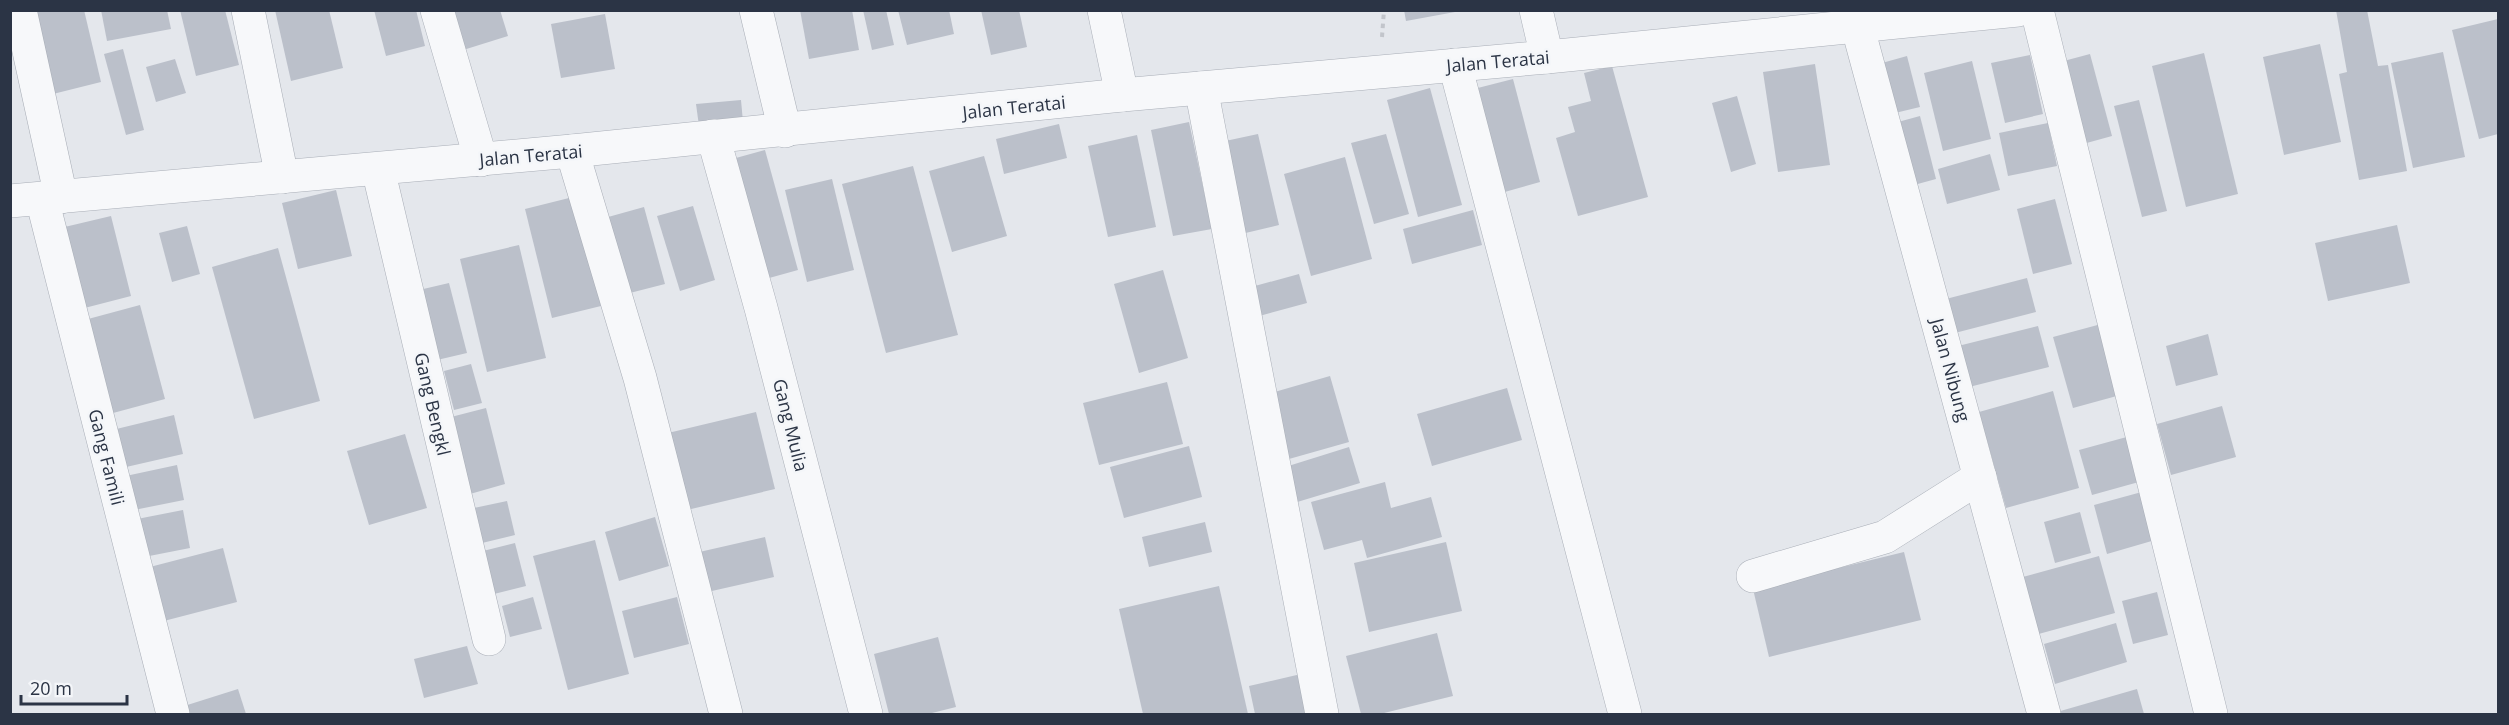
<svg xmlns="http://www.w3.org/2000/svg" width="2509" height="725" font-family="'Open Sans',sans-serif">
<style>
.building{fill:#bbc0ca}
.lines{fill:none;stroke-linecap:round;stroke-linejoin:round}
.minor-casing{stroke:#a9aeb7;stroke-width:34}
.path{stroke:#c2c5cb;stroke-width:4;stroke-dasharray:4.5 4.5;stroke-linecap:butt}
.minor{stroke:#f7f8fa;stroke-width:33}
.labels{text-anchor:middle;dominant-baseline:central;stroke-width:5;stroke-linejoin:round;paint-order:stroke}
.street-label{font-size:18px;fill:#2b3445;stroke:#f4f6f9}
</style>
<rect width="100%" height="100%" fill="#e4e7ec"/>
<!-- building -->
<g class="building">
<polygon points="24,10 84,10 101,82 45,96"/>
<polygon points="101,10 167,10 171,29 107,41"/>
<polygon points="180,10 225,10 239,65 196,76"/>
<polygon points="275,10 329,10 343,68 291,81"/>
<polygon points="374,10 416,10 425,46 386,56"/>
<polygon points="447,10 500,10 508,36 460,51"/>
<polygon points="800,10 852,10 859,50 809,59"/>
<polygon points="863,10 886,10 894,45 872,50"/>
<polygon points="898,10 949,10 954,34 907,45"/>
<polygon points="981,10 1019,10 1027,47 991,55"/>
<polygon points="1404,10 1455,10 1455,12 1406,21"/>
<polygon points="2336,10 2367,10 2378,66 2388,65 2407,171 2359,180 2339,74 2347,72"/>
<polygon points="605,14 615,69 561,78 551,24"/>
<polygon points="2498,19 2498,134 2479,139 2452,30"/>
<polygon points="2320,44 2341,142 2284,155 2263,57"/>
<polygon points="123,49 144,130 126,135 104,54"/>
<polygon points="2443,52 2465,157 2413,168 2391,63"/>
<polygon points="2204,53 2238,194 2186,207 2152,66"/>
<polygon points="2090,54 2112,136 2083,144 2060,62"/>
<polygon points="2030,55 2043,114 2005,123 1991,63"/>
<polygon points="1907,56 1920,107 1895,113 1882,63"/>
<polygon points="175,59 186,93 156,102 146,67"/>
<polygon points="1972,61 1991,139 1943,151 1924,73"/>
<polygon points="1815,64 1830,165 1778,172 1763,72"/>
<polygon points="1612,66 1648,197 1578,216 1556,138 1575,132 1568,107 1591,101 1584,73"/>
<polygon points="1513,79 1540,182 1494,195 1466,91"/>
<polygon points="1430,88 1462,205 1418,217 1387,100"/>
<polygon points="1737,96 1756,164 1731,172 1712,103"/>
<polygon points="741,100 743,122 699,126 696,104"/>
<polygon points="2139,100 2167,211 2142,217 2114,106"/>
<polygon points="1920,116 1936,179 1914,185 1898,122"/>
<polygon points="1189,122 1212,229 1173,236 1151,130"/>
<polygon points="2048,123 2057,166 2008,176 1999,133"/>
<polygon points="1059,124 1067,158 1004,174 996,139"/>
<polygon points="1258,134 1279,225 1237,235 1216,143"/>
<polygon points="1386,134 1409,214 1374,224 1351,143"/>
<polygon points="1137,135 1156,227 1108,237 1088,146"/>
<polygon points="765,150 798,270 758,281 725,161"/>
<polygon points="1990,154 2000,190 1947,204 1938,169"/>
<polygon points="984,156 1007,236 952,252 929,171"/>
<polygon points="1345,157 1372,259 1311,276 1284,174"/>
<polygon points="913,166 958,335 886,353 842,184"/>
<polygon points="832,179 854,270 807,282 785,190"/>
<polygon points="336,190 352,256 298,269 282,203"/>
<polygon points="573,197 601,306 552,318 525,209"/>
<polygon points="2055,199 2072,264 2033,274 2017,209"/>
<polygon points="693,206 715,280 680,291 657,216"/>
<polygon points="644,207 665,284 622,295 601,219"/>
<polygon points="1473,210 1482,245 1412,264 1403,229"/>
<polygon points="111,216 131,296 73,311 52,230"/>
<polygon points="2397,225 2410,283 2328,301 2315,243"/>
<polygon points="187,226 200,274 172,282 159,233"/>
<polygon points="519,245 546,358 487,372 460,259"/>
<polygon points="278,248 320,401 254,419 212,267"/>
<polygon points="1163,270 1188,358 1139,373 1114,284"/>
<polygon points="1299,274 1307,303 1252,318 1244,289"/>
<polygon points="2027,278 2036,312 1951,334 1942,300"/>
<polygon points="449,283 467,353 437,360 419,290"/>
<polygon points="140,305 165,399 102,416 77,322"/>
<polygon points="2105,323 2124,394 2073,408 2053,337"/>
<polygon points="2038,326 2049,367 1969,387 1958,346"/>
<polygon points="2208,334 2218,375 2176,386 2166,346"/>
<polygon points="471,364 482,403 454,410 444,371"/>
<polygon points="1330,376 1349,442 1289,459 1271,393"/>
<polygon points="1167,382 1183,444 1099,465 1083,403"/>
<polygon points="1507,388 1522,440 1432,466 1417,414"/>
<polygon points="2053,391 2079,488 2006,508 1979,412"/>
<polygon points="2222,406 2236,457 2171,475 2157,424"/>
<polygon points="486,408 505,484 470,494 451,417"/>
<polygon points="756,412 775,489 687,510 668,433"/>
<polygon points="174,415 183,454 113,470 104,432"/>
<polygon points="405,434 427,508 369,525 347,451"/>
<polygon points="2134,435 2146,480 2092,495 2079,450"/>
<polygon points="1189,446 1202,497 1124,518 1110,467"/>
<polygon points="1349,447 1360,483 1294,503 1282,468"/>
<polygon points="177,465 184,500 129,511 121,477"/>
<polygon points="1385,482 1391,508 1431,497 1442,537 1367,558 1362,540 1324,550 1311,502"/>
<polygon points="2149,490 2162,538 2107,554 2094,505"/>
<polygon points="507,501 515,535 482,543 474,508"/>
<polygon points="183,510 190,548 139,558 132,520"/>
<polygon points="2080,512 2091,553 2055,563 2044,522"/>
<polygon points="655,517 669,566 619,581 605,532"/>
<polygon points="1205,522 1212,552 1149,567 1142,537"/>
<polygon points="765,537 774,577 703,593 695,553"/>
<polygon points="595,540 629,674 568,690 533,556"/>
<polygon points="1446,542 1462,611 1369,632 1354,563"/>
<polygon points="515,543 526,586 494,594 483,551"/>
<polygon points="223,548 237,602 160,622 146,568"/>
<polygon points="1904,552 1921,620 1769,657 1753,589"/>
<polygon points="2099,556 2115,613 2035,635 2019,578"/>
<polygon points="1219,586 1248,714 1143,714 1119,609"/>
<polygon points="2157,592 2168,635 2133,644 2122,601"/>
<polygon points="533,597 542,629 510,637 502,606"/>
<polygon points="677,597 689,644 634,658 622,611"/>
<polygon points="2116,623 2127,662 2055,684 2044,644"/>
<polygon points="1437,633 1453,696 1380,714 1361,714 1346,656"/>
<polygon points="938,637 956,707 928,714 889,714 874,654"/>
<polygon points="467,646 478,684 424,698 414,659"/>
<polygon points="1301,674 1310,714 1255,714 1249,686"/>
<polygon points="238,689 246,714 183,714 181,707"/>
<polygon points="2137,689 2144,714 2050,714"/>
</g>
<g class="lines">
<!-- minor casing -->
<g class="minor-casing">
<g id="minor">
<polyline points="20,10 61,197"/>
<polyline points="248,10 282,177"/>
<polyline points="437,10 481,160"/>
<polyline points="756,10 785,131"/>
<polyline points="1104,10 1122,95"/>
<polyline points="1536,10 1547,57"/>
<polyline points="1853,10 2044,714"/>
<polyline points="2037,10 2211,714"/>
<polyline points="1455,65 1625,714"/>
<polyline points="1201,88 1322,714"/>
<polyline points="713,136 761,308 866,714"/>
<polyline points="572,151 640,378 726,714"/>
<polyline points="378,169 489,639"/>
<polyline points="42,199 173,714"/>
<polyline points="10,201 572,151 1122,95 1547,57 2018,10"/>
<polyline points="1753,576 1885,537 1980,477"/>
</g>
</g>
<!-- path -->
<polyline class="path" points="1382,37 1384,10"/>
<!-- minor -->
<use href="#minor" class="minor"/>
</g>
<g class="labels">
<!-- street labels -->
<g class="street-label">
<text transform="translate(1498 61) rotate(-5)">Jalan Teratai</text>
<text transform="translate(1014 107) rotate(-6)">Jalan Teratai</text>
<text transform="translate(531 155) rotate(-5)">Jalan Teratai</text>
<text transform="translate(1951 370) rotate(75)">Jalan Nibung</text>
<text transform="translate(433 404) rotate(77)">Gang Bengkl</text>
<text transform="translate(791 425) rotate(76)">Gang Mulia</text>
<text transform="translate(107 457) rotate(76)">Gang Famili</text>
</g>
</g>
<!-- border -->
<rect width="2509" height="725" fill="none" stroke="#2b3445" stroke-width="24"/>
<!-- scale -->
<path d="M21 695v9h106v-9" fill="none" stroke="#2b3445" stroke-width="3"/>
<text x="30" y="695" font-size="18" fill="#2b3445" stroke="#f4f6f9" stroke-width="4.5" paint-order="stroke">20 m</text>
</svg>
